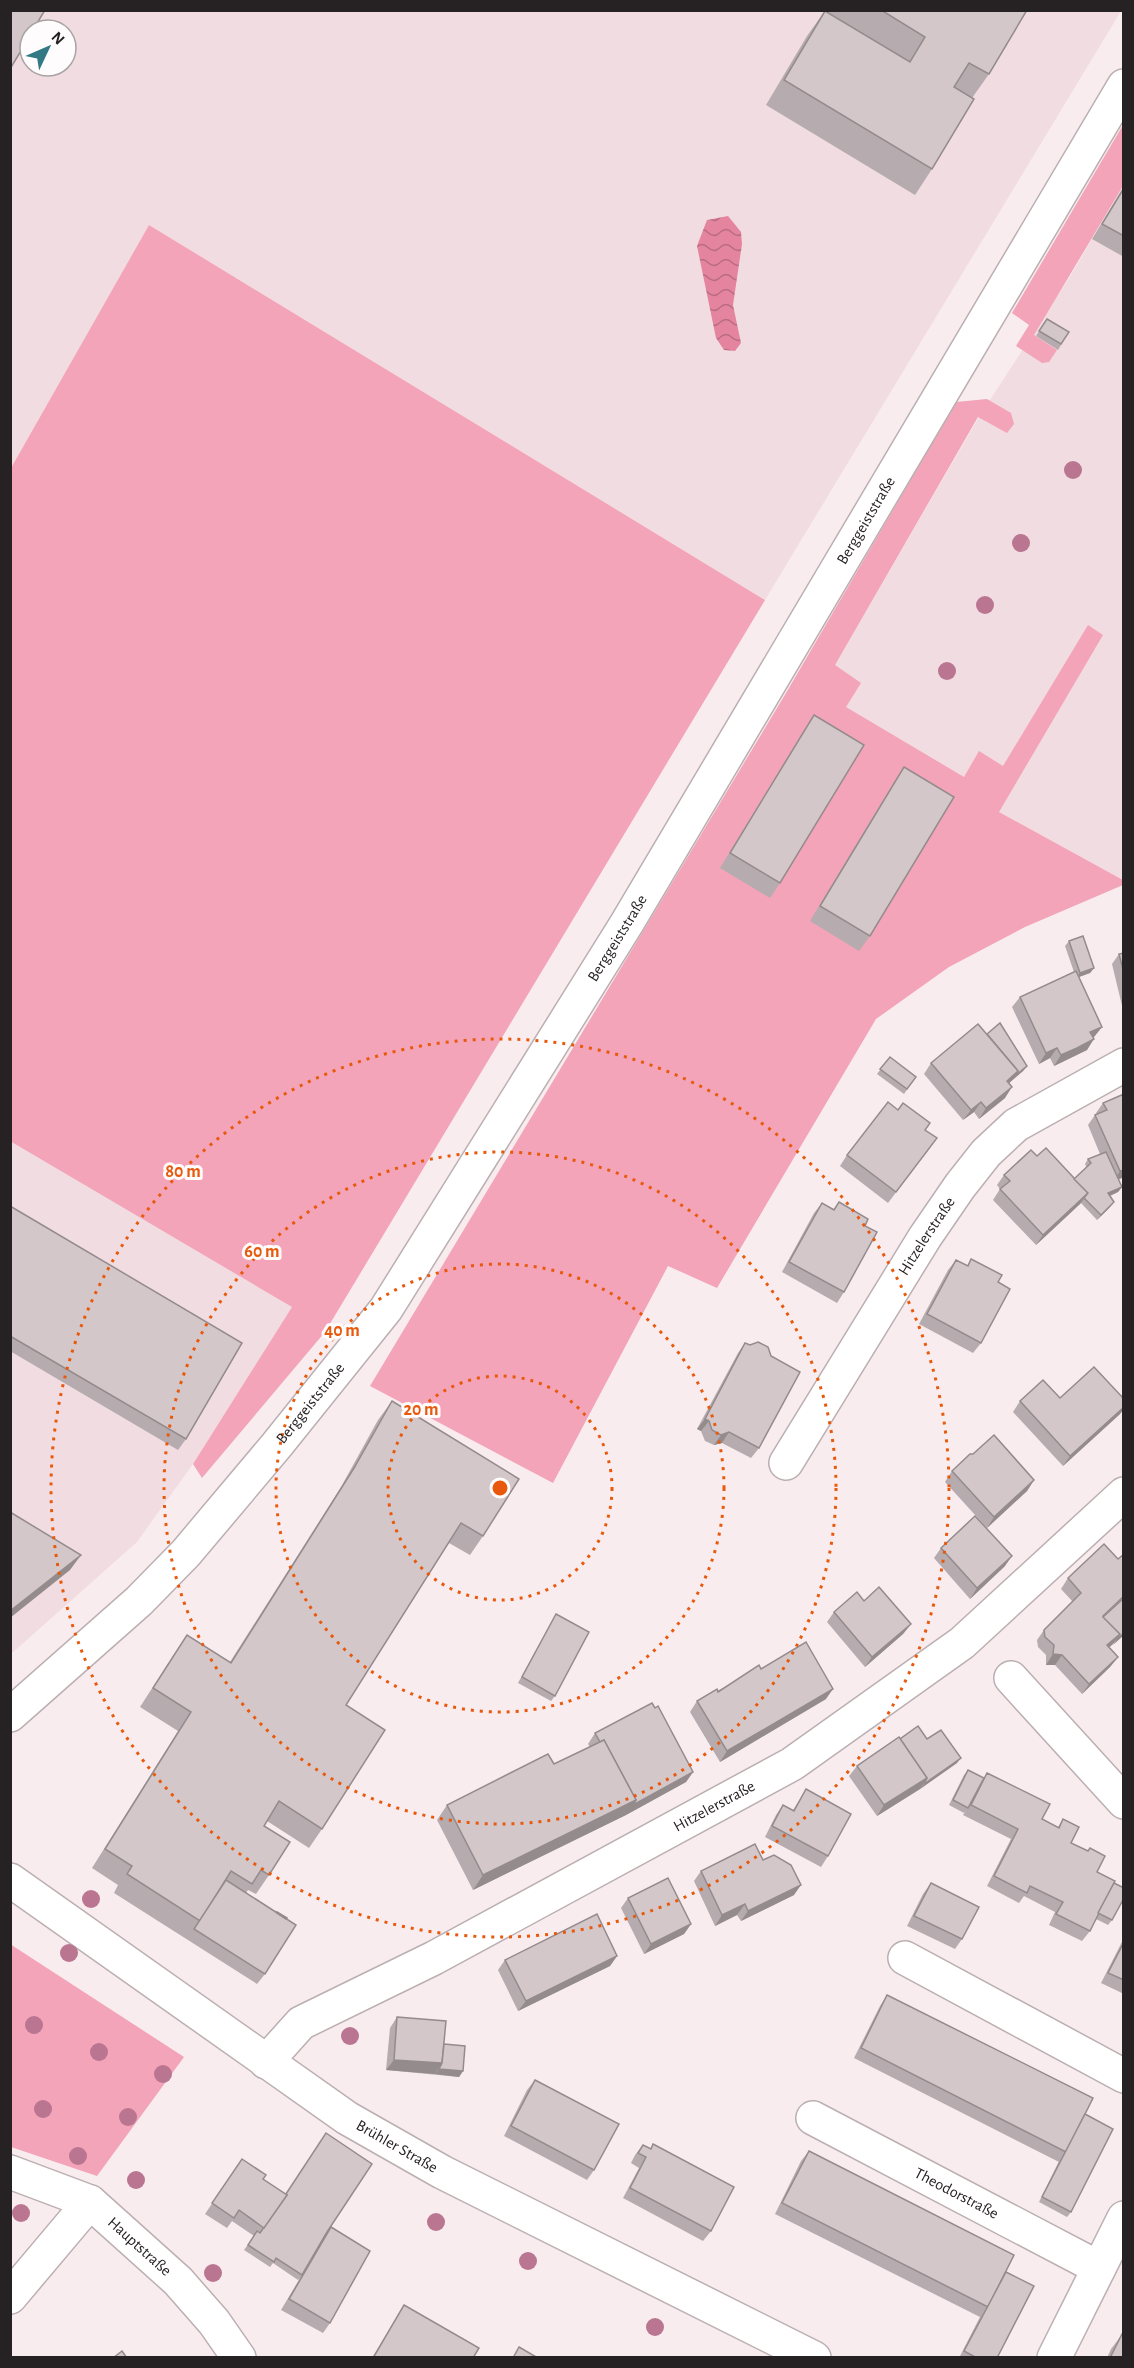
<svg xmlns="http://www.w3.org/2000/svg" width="1134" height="2368" font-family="'Alegreya Sans',sans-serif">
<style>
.built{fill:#f1dce1;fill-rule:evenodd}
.grass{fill:#f3a4b9}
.water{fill:url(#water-waves)}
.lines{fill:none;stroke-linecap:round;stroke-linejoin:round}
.minor-casing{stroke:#bbafb2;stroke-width:36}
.major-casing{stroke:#bbafb2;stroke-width:36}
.minor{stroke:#fff;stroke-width:33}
.major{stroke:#fff;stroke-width:33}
.tree{fill:#ba7591}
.wall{fill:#b6abae}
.shaded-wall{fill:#948b8d}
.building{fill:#d4c7ca;stroke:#948b8d;stroke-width:1.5}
.ring{fill:none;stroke:#e8590c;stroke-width:3;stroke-dasharray:3 6}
.labels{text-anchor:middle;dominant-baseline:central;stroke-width:6;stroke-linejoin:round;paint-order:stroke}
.street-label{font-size:16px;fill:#262122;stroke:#fffcfd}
.centre{fill:#e8590c;stroke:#fffcfd;stroke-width:3}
.ring-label{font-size:18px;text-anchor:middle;font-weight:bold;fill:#e8590c;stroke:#fffcfd;stroke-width:6;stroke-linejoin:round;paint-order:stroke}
</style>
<defs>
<pattern id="water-waves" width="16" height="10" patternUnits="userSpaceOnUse" patternTransform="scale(1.5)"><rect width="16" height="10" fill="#e4849f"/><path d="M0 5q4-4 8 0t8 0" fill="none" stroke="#b96c81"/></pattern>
</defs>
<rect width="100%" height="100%" fill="#f9ecef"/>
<!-- built -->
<g class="built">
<path d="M10 11H1121L765 600 149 225 11 468ZM30 30H66V66H30Z"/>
<polygon points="1123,186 1123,880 999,812 812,704 979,417 1071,275"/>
<polygon points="11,1141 292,1307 193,1464 137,1542 11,1654"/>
</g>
<!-- grass -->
<g class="grass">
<polygon points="1123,125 1123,186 1034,335 1057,350 1049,362 1042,363 1016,346 1029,325 1012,313"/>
<polygon points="149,225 765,600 325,1332 202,1478 193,1464 292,1307 10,1141 11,468"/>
<polygon points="987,399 1011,413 1014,424 1007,433 978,417 835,665 861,683 846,707 964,777 979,751 1003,766 1088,625 1103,635 999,812 1123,880 1123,885 1025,927 949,967 876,1019 717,1288 668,1266 553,1483 370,1386 786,693 956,402"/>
<polygon points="10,1944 184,2057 97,2176 11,2147"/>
</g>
<!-- water -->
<polygon class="water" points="728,216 741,232 742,244 733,305 741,343 735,351 724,350 716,338 697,246 707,220"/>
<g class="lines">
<!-- minor casing -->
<g class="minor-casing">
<g id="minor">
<path id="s1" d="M786 1463 925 1237 960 1186 986 1153 1016 1125 1124 1065"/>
<polyline points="1011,1678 1124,1802"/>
<path id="s2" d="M10 1715 139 1601 186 1553 276 1446 386 1309 627 923 1124 86"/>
<polyline points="905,1958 1124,2076"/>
<path id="s3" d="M266 2062 301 2023 434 1958 792 1764 962 1643 1124 1494"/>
<path id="s4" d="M813 2118 1099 2268"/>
<path id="s5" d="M10 2172 90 2202 178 2281 214 2322 239 2358"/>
<polyline points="10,2297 90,2202"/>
<polyline points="1054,2358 1124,2218"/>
</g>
</g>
<!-- major casing -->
<g class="major-casing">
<g id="major">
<path id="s6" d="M10 1880 347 2118 442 2172 814 2358"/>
</g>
</g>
<!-- minor -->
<use href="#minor" class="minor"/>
<!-- major -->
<use href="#major" class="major"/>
</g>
<!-- trees -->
<g class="tree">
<circle cx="1073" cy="470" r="9"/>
<circle cx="1021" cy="543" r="9"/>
<circle cx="985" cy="605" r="9"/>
<circle cx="947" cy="671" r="9"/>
<circle cx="91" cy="1899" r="9"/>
<circle cx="69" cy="1953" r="9"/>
<circle cx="34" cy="2025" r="9"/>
<circle cx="350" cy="2036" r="9"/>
<circle cx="99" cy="2052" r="9"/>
<circle cx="163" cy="2074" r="9"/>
<circle cx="43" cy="2109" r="9"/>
<circle cx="128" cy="2117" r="9"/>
<circle cx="78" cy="2156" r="9"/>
<circle cx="136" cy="2180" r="9"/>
<circle cx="21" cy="2213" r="9"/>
<circle cx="436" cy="2222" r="9"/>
<circle cx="528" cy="2261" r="9"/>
<circle cx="213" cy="2273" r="9"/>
<circle cx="655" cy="2327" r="9"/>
</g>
<!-- wall -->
<g class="wall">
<polygon points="822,10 1027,10 989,74 972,98 932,169 915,195 766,105 807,36 824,12"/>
<polygon points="1124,186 1124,257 1092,239"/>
<polygon points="1047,319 1069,332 1058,350 1036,336"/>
<polygon points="814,715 780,883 770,898 720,868 804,730"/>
<polygon points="904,767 870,936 859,951 810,921 894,782"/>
<polygon points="1069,941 1094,968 1090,973 1079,977 1102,1027 1093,1038 1087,1050 1054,1066 1050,1058 1039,1064 1012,1007 1020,997 1074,972 1065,946"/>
<polygon points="1124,953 1124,1014 1112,964 1119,954"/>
<polygon points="987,1034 1027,1066 1023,1071 1009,1083 1005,1098 979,1119 974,1112 963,1120 924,1074 931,1063"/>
<polygon points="890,1057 916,1077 904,1094 877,1074"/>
<polygon points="1124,1094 1124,1177 1118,1179 1122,1187 1118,1192 1110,1196 1110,1207 1097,1220 1081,1203 1036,1245 993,1200 1000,1189 997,1185 1004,1175 1037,1156 1074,1179 1087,1168 1085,1164 1088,1159 1100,1154 1088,1125 1095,1115 1097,1114 1096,1113 1103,1103"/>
<polygon points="926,1130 929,1149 888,1203 840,1166 847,1155"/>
<polygon points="839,1202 865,1226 844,1292 837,1303 782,1272 814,1213 822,1203 834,1209"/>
<polygon points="10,1206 186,1439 178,1450 10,1351"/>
<polygon points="971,1259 998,1282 981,1343 973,1353 919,1324 948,1270 956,1260 967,1266"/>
<polygon points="745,1343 759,1448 751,1458 722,1443 714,1445 705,1441 701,1431 697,1429 738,1353"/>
<polygon points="1060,1398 1120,1414 1063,1466 1013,1412 1020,1401"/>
<polygon points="392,1401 483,1536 470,1555 449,1543 346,1705 322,1829 309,1848 267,1821 264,1826 269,1875 256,1894 248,1890 246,1893 265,1974 257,1984 114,1893 118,1885 92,1868 178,1731 140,1707 174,1654 187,1635 230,1662 341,1487 378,1420"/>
<polygon points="952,1471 1034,1480 1027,1491 987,1528 945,1482"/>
<polygon points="941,1548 1005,1566 970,1599 934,1558"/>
<polygon points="1068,1578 1124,1635 1109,1647 1118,1657 1110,1667 1082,1694 1055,1665 1046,1665 1046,1655 1038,1647 1037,1640 1044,1630 1073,1602 1061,1589"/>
<polygon points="864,1601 911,1624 903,1634 865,1667 827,1622 834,1612"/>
<polygon points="556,1614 555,1696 551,1701 518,1683"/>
<polygon points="761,1669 826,1699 720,1762 690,1712 697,1701"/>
<polygon points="595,1733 693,1772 686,1782 626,1815 473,1890 437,1820 447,1805 554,1764 590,1747 588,1744"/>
<polygon points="900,1739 927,1739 957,1763 920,1789 877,1816 849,1776 857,1766"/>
<polygon points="968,1770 984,1778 987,1773 1042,1819 1058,1827 1063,1819 1071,1843 1088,1851 1090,1848 1097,1872 1114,1883 1112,1920 1108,1925 1096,1919 1090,1931 1082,1941 1049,1925 1055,1912 1024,1896 1019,1903 987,1886 1011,1839 963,1815 966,1811 964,1813 949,1805 964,1775"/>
<polygon points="806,1789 828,1856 821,1867 765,1837 776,1815 783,1805 793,1810"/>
<polygon points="763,1860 794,1895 741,1921 737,1915 715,1926 694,1881 701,1871"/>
<polygon points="931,1883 962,1939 955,1949 907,1926 923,1894"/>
<polygon points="628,1898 691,1924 684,1934 644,1954 621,1908"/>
<polygon points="1124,1938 1124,1994 1101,1983"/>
<polygon points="617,1956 610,1966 518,2011 498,1970 505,1960"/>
<polygon points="887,1995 1085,2114 1071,2212 1067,2217 1039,2202 1059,2161 1059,2162 854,2058 880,2006"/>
<polygon points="397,2017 444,2044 463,2071 459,2077 386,2070 390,2028"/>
<polygon points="535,2080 594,2170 587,2180 504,2136 527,2090"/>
<polygon points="653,2144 711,2231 703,2241 623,2198 639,2168 631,2163 635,2155 643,2145 650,2149"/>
<polygon points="809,2151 1006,2272 997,2358 963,2358 960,2356 980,2317 775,2214 801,2161"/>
<polygon points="242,2159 263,2179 327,2232 330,2323 323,2333 281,2310 300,2278 298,2280 273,2263 270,2267 244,2250 254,2236 232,2221 227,2228 205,2214"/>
<polygon points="404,2305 473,2358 372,2358"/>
<polygon points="1124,2332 1124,2358 1107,2358 1111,2349"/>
</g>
<!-- shaded-wall -->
<g class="shaded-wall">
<polygon points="1094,968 1090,973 1076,978 1080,973"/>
<polygon points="1102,1027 1094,1037 1083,1042 1090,1032"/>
<polygon points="1094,1039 1087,1050 1054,1066 1061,1055"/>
<polygon points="1057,1048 1050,1058 1039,1064 1046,1053"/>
<polygon points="1027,1066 1023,1071 1000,1091 1007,1081 1018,1071"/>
<polygon points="1012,1087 1005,1098 979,1119 986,1108"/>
<polygon points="981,1102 974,1112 963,1120 971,1110"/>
<polygon points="1124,1170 1124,1177 1113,1182 1120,1171"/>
<polygon points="1122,1187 1118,1192 1105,1198 1108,1193"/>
<polygon points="1088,1193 1080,1204 1036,1245 1043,1235"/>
<polygon points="1114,1202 1110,1207 1097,1220 1101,1215"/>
<polygon points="1124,1407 1124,1409 1120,1414 1063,1466 1070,1456"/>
<polygon points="705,1419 709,1421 701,1431 697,1429"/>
<polygon points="729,1432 722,1443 714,1445 721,1435"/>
<polygon points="1034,1480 1027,1491 987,1528 994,1517"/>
<polygon points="81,1555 70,1570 10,1618 10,1611"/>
<polygon points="1012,1556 1005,1566 970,1599 977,1588"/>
<polygon points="911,1624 903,1634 865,1667 872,1657"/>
<polygon points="1124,1633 1124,1635 1113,1645 1117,1639"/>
<polygon points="1120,1634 1113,1644 1100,1656 1107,1645"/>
<polygon points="1053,1654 1062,1655 1055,1665 1046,1665"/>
<polygon points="1118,1657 1110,1667 1082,1694 1089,1684"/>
<polygon points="833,1689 826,1699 720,1762 727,1751"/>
<polygon points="961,1758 957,1763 920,1789 924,1784"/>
<polygon points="693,1772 686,1782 626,1815 473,1890 483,1875"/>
<polygon points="927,1778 920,1789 877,1816 884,1805"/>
<polygon points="801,1885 794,1895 741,1921 748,1911"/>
<polygon points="745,1904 737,1915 715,1926 722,1915"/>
<polygon points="691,1924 684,1934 644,1954 651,1944"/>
<polygon points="617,1956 610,1966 518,2011 526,2001"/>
<polygon points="394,2060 442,2063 435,2074 386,2070"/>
<polygon points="439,2069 463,2071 459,2077 435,2074"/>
</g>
<!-- building -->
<g class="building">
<polygon points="10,10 45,10 33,30 30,30 30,36 10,69"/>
<polygon points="881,10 1027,10 989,74 969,63 954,87 974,99 932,169 784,80 825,11 910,62 925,37"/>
<polygon points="1124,188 1124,236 1102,224"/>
<polygon points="1047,319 1069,332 1061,344 1039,331"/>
<polygon points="814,715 864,745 780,883 730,853"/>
<polygon points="904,767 954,797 870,936 820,906"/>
<polygon points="1083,936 1094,968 1080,973 1069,941"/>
<polygon points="1124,953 1124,973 1119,954"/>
<polygon points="1076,971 1102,1027 1090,1032 1094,1039 1077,1048 1061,1055 1057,1048 1046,1053 1020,997"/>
<polygon points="1000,1023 1027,1066 1015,1076 1018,1071 987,1034"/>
<polygon points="978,1024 1018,1071 1007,1081 1012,1087 986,1108 981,1102 971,1110 931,1063"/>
<polygon points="890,1057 916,1077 907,1089 880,1069"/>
<polygon points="1124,1094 1124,1170 1120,1171 1095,1115 1107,1110 1103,1103"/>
<polygon points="888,1102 898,1110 903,1103 930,1123 925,1130 937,1138 896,1192 847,1155"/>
<polygon points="1046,1148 1088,1193 1043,1235 1000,1189 1010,1181 1004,1175 1031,1150 1037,1156"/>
<polygon points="1106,1152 1122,1187 1108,1193 1114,1202 1101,1215 1084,1198 1088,1193 1074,1179 1091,1163 1088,1159"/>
<polygon points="839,1202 868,1219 865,1226 877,1232 844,1292 789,1262 822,1203 834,1210"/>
<polygon points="10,1206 242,1343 186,1439 10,1336"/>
<polygon points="971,1259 1002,1275 998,1282 1010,1289 981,1343 927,1314 956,1260 968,1266"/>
<polygon points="758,1342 768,1347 771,1356 800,1372 759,1448 729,1432 721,1435 712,1430 709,1421 705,1419 745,1343 750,1345"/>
<polygon points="1094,1367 1124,1399 1124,1407 1070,1456 1020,1401 1043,1380 1060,1398"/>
<polygon points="392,1401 519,1479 483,1536 461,1523 346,1705 385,1730 322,1829 279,1801 264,1826 290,1842 269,1875 261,1870 252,1884 231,1871 200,1921 127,1874 132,1866 105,1849 191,1712 153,1688 187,1635 231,1663 354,1468"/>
<polygon points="994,1435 1034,1480 994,1517 952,1471 970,1454 973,1454"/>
<polygon points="10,1512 81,1555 10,1611"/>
<polygon points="975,1516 1012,1556 977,1588 941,1548"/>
<polygon points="1104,1544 1118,1559 1124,1554 1124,1596 1103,1616 1120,1634 1107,1645 1118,1657 1089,1684 1062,1655 1053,1654 1054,1645 1045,1637 1044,1630 1081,1593 1068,1578"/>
<polygon points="879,1587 911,1624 872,1657 834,1612 857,1592 864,1601"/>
<polygon points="1124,1598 1124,1633 1117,1639 1116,1639 1120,1634 1103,1617"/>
<polygon points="556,1614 589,1632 555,1696 522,1677"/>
<polygon points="806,1642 833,1689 727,1751 697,1701 717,1689 718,1692 759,1665 761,1669"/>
<polygon points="652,1703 655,1708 658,1706 693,1772 633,1805 636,1800 604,1740 600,1742 595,1733"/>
<polygon points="918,1726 927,1739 941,1730 961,1758 924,1784 927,1778 900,1739"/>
<polygon points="899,1737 927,1778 884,1805 857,1766"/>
<polygon points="604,1740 636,1800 483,1875 447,1805 548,1754 554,1764"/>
<polygon points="968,1770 984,1778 968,1808 953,1800"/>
<polygon points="987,1773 1050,1804 1042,1819 1059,1828 1063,1819 1079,1827 1071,1843 1088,1851 1090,1848 1105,1856 1097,1872 1115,1881 1090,1931 1056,1914 1063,1902 1030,1886 1027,1893 994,1876 1018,1829 971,1805"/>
<polygon points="806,1789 851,1814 828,1856 772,1826 783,1805 794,1811"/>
<polygon points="755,1844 763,1860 774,1855 791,1865 801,1885 748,1911 745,1904 722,1915 701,1871"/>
<polygon points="668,1878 691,1924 651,1944 628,1898"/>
<polygon points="226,1880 296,1925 265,1974 194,1929"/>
<polygon points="931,1883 979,1907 962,1939 914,1916"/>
<polygon points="1114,1883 1124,1888 1124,1898 1112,1920 1098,1913"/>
<polygon points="277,1912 287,1918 286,1919 277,1913"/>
<polygon points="597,1914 617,1956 526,2001 505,1960"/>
<polygon points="1124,1942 1124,1980 1108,1973"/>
<polygon points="887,1995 1093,2098 1066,2152 861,2048"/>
<polygon points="397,2017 446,2021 442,2063 394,2060"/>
<polygon points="444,2044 465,2046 463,2071 439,2069 442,2063"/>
<polygon points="535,2080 619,2124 594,2170 511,2126"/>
<polygon points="1085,2114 1113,2129 1071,2212 1042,2197"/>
<polygon points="326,2133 372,2164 327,2232 302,2275 276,2258 274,2262 248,2245 257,2231 260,2233 287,2195 286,2194"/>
<polygon points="653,2144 734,2187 711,2231 630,2188 646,2157 638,2153 643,2145 651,2149"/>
<polygon points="809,2151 1014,2255 988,2307 782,2203"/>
<polygon points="242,2159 266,2175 263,2179 287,2195 264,2228 239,2210 234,2218 212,2203"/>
<polygon points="331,2227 370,2251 330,2323 289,2299"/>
<polygon points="1006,2272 1034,2286 997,2358 977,2358 964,2351"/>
<polygon points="404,2305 479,2348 473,2358 373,2358"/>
<polygon points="1122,2334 1124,2335 1124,2358 1110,2358"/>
<polygon points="519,2347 538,2358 513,2358"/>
<polygon points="122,2351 127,2358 113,2358"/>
</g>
<!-- distance rings -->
<g class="ring">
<circle cx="500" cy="1488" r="112"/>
<circle cx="500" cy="1488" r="224"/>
<circle cx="500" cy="1488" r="336"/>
<circle cx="500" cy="1488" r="449"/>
</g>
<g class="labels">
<!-- street labels -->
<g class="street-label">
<text stroke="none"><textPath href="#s2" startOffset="1478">Berggeiststraße</textPath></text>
<text stroke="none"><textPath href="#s2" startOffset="992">Berggeiststraße</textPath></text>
<text stroke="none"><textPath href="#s1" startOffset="267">Hitzelerstraße</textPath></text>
<text stroke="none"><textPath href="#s2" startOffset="434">Berggeiststraße</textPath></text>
<text stroke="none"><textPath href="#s3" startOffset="519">Hitzelerstraße</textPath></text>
<text stroke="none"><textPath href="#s6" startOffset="470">Brühler Straße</textPath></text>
<text stroke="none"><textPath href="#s4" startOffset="162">Theodorstraße</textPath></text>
<text stroke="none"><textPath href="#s5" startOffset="152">Hauptstraße</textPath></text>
</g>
</g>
<circle cx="500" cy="1488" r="9" class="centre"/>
<g class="ring-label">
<text x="183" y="1177">80 m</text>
<text x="262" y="1257">60 m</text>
<text x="342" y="1336">40 m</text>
<text x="421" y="1415">20 m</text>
</g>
<!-- border -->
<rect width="1134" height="2368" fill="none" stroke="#262122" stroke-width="24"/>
<!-- north arrow -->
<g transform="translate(48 48) rotate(46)"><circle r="28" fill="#fffcfd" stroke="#a8a4a5" stroke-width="1.5"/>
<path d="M0-4.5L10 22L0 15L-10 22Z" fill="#327885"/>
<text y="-9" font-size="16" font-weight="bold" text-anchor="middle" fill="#262122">N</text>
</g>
</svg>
